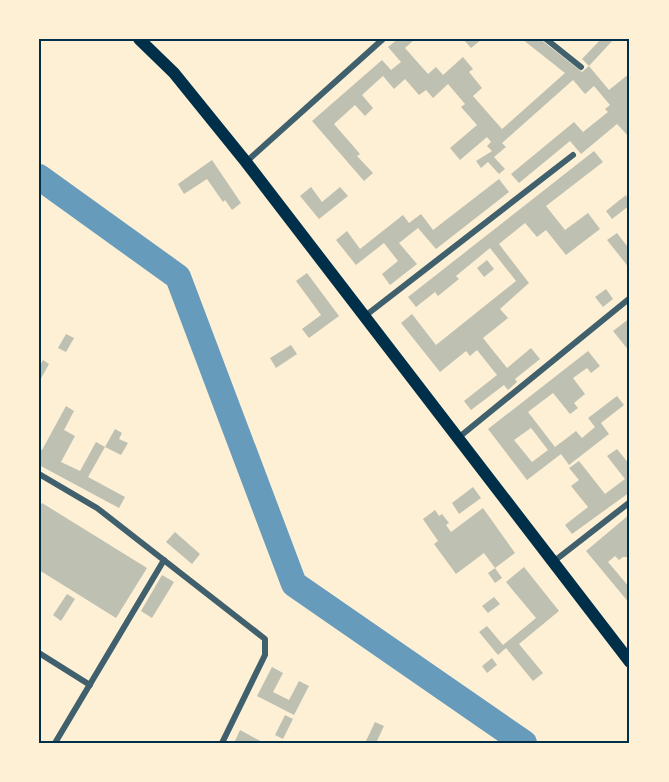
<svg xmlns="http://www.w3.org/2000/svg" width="669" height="782" font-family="Helvetica,sans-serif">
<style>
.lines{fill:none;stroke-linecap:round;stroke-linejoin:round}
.river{stroke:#669bbc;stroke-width:26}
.building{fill:#bec0b2;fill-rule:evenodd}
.minor{stroke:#3f606c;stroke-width:6}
.secondary{stroke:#003049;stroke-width:12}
.neatline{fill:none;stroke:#003049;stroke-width:2}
</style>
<rect width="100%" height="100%" fill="#fdf0d5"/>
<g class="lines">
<!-- river -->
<polyline class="river" points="39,177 178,277 294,584 524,743"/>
</g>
<!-- building -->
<g class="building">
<polygon points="398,39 415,39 405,48 428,74 436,67 443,75 463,57 473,69 469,72 482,88 473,96 502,129 565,73 522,39 540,39 582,72 589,66 609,90 630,73 630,110 628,112 630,138 617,124 581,154 570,141 519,183 511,174 574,122 583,132 608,112 605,109 610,105 594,86 585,94 573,80 502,143 506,147 494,157 505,169 499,174 488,162 481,168 476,161 492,151 487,146 491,142 487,137 460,160 450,148 477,125 461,107 465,104 448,84 433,98 426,90 419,95 405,79 394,89 383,76 362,95 373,108 365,116 355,105 334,124 360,154 357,156 373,173 364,181 312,121 382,60 391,70 401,62 388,47"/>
<polygon points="463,39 482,39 471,48"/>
<polygon points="601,39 614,39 589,66 582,59"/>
<polygon points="594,151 603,162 546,206 565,230 588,213 600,229 566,255 546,230 537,237 525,223 499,244 529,283 500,309 508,318 483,338 507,368 531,348 540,359 515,379 517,382 508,390 504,385 471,410 464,401 497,375 477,350 470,356 466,351 440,372 401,323 412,314 436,345 516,281 490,248 456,276 459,279 438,296 435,292 416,307 408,297"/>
<polygon points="212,160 241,203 232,210 225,200 223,202 207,179 184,194 178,184"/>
<polygon points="499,179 509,192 436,249 418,228 399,243 417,264 390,285 382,274 398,261 384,243 356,265 336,240 347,231 360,249 403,215 409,223 421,214 433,230"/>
<polygon points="311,187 322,202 340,187 348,196 319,219 300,196"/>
<polygon points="626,195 630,205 612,219 606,211"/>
<polygon points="617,233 630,250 630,269 607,240"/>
<polygon points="487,260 494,269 484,277 477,268"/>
<polygon points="307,273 339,316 309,338 302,329 321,315 296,281"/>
<polygon points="606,289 613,299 603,307 595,297"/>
<polygon points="630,318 630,352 613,331"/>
<polygon points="66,334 74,338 66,352 58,348"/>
<polygon points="291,345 297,354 276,368 270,358"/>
<path d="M588 351 600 366 591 373 587 368 573 378 585 394 574 403 578 408 570 414 553 393 528 412 555 447 576 431 582 438 595 427 588 418 617 396 624 405 601 423 609 434 596 444 569 465 561 454 527 480 488 429ZM531 428 548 450 532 462 514 440Z"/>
<polygon points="43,360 49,364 39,382 39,367"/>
<polygon points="66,406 74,411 64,430 75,436 61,462 80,471 96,442 105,447 88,477 125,497 119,508 39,465 39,448 42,450"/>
<polygon points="115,429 122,433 119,439 128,443 121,455 105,447"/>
<polygon points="617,449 630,465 630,492 572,534 565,525 588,507 571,486 579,480 569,468 579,461 605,494 625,479 607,456"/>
<polygon points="473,487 481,498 459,514 452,503"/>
<polygon points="42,503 147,568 116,618 39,570 39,508"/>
<polygon points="483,508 515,553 495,568 484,553 456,574 434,544 438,541 423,519 435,510 439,516 442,514 449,523 446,525 451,532"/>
<polygon points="630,514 630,557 623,557 619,560 615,556 608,562 630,588 630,604 586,551"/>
<polygon points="175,532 200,554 192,564 166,542"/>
<polygon points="524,567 559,611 519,644 543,673 533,681 506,648 498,655 479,632 487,626 503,645 536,618 506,582"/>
<polygon points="495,568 502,578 495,583 488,573"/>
<polygon points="162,575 174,582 152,618 141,611"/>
<polygon points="67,594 75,599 61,621 53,615"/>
<polygon points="494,597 500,604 488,613 482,606"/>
<polygon points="492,658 497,665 487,673 482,666"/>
<polygon points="272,667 283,673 273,692 289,700 299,681 309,686 294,715 257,696"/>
<polygon points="285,715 293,719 283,739 275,735"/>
<polygon points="375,722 384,726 376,743 365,743"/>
<polygon points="240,730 264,743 234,743"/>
</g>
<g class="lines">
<!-- minor -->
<g class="minor">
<polyline points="546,39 581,67"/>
<polyline points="246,162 383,39"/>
<polyline points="365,316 573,155"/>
<polyline points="458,438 630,298"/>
<polyline points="39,474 97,508 265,639 265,655 222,743"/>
<polyline points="553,562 630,502"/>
<polyline points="39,653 90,685"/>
<polyline points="55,743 164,560"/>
</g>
<!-- secondary -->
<polyline class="secondary" points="139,39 174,73 246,162 630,662"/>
</g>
<!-- border -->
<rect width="669" height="782" fill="none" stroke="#fdf0d5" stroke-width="81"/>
<rect x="40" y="40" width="588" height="702" class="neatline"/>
</svg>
